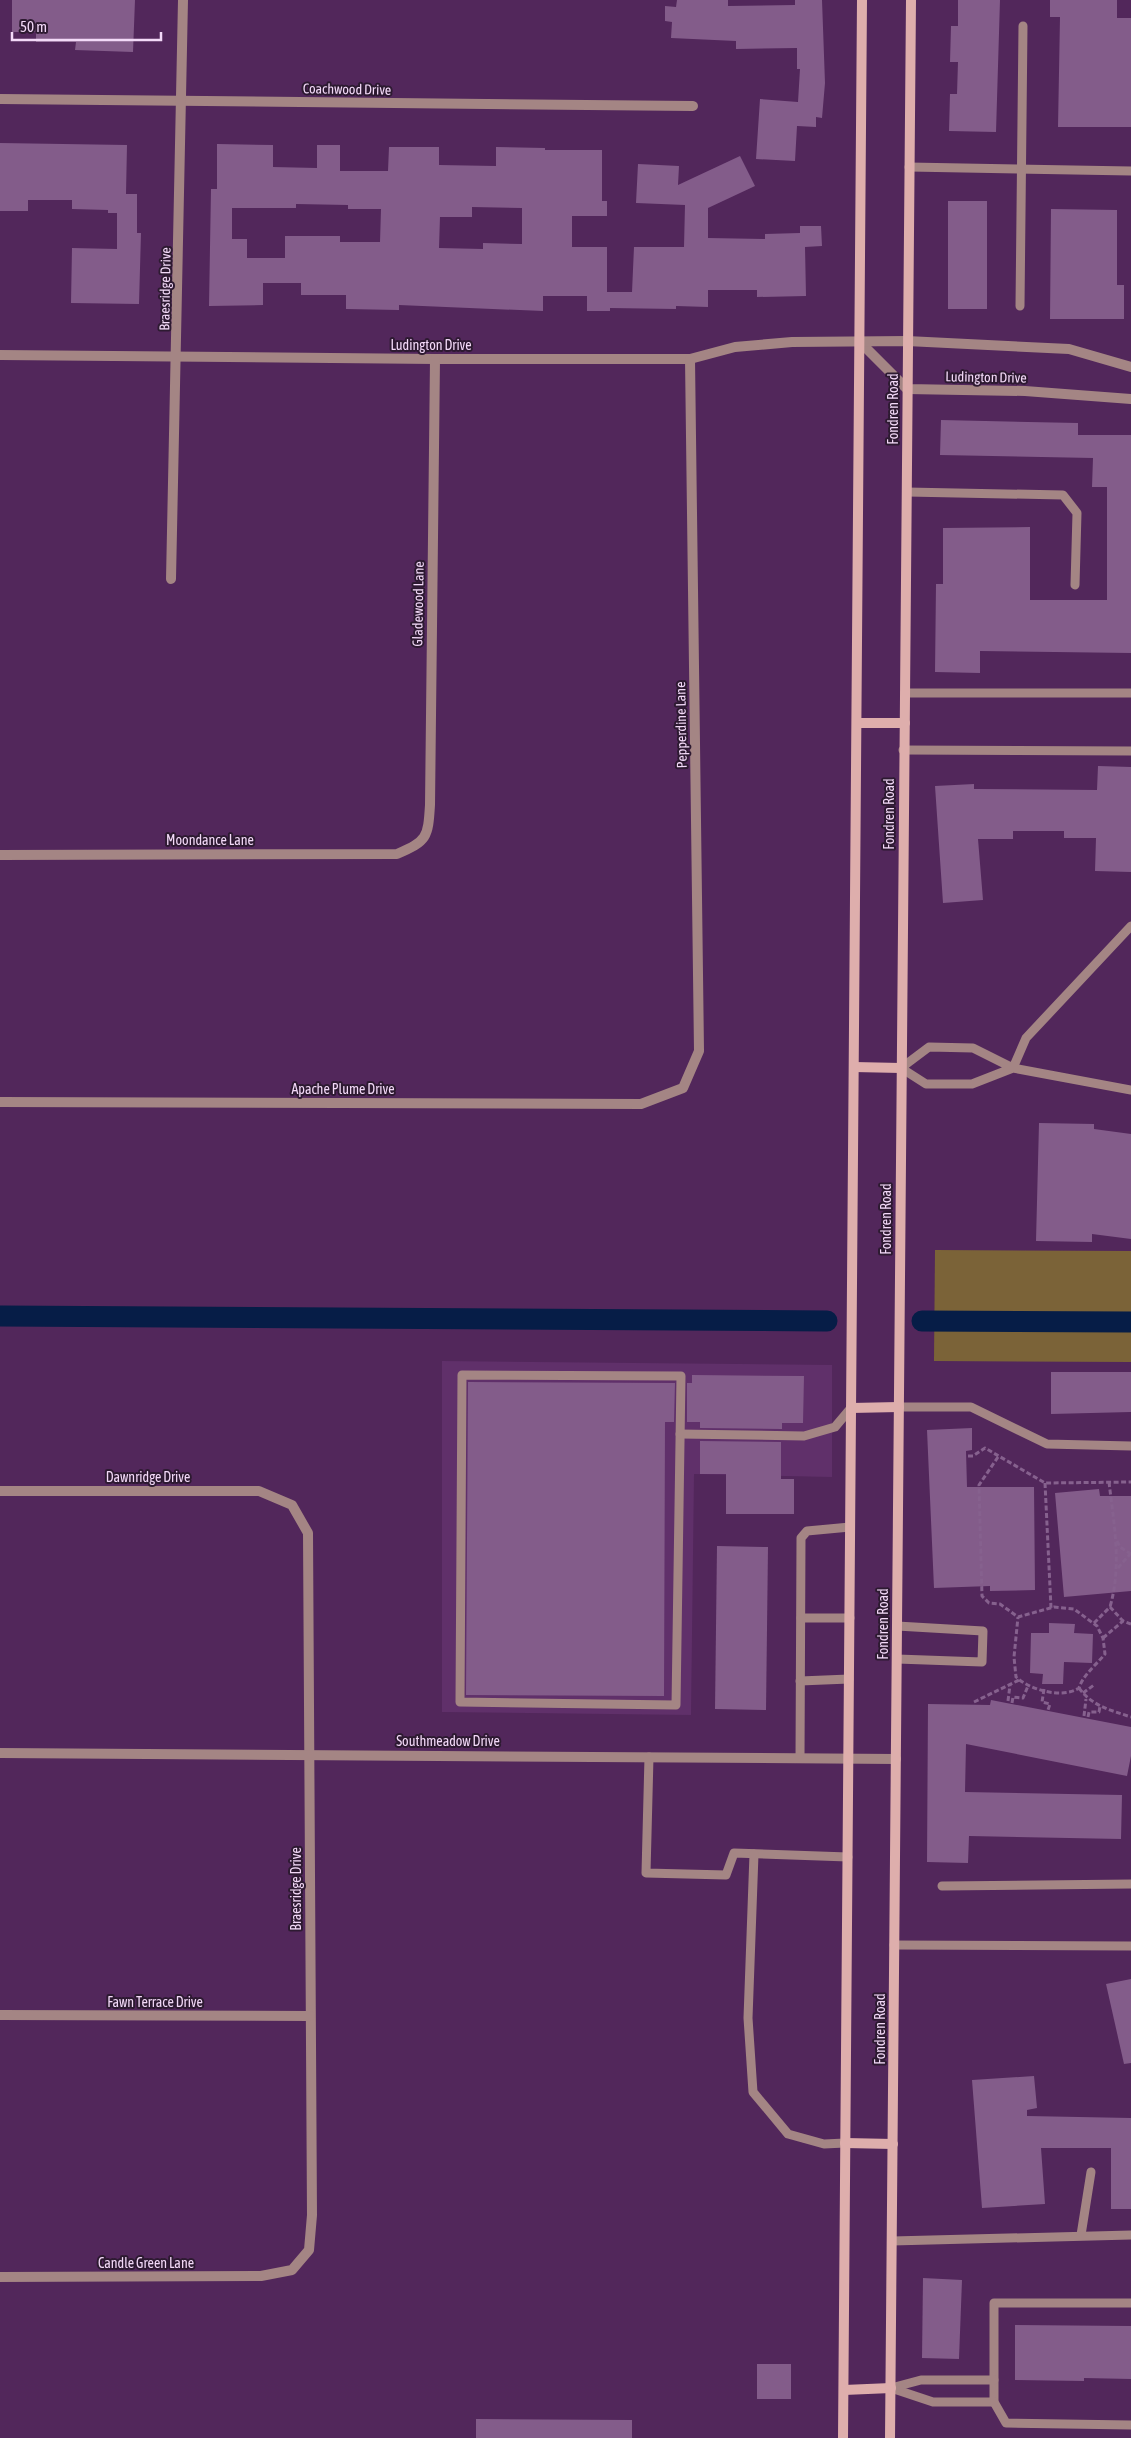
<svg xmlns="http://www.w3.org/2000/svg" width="1131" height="2438" font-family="'Asap Condensed',sans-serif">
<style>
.built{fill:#60306a}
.green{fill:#7b6338}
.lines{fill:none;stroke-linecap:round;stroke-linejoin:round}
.canal{stroke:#061d47;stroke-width:21}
.building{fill:#835c8a;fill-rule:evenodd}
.path{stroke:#86618e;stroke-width:3;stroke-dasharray:5 2.5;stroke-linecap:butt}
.service{stroke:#a48584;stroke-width:9}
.minor{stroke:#a48584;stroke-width:10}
.tertiary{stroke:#a48584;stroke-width:10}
.secondary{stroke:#deaeac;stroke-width:10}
.labels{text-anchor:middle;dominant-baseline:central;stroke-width:4;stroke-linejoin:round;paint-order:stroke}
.street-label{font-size:14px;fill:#f3d9f8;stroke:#2d1a31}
</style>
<rect width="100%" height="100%" fill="#52275b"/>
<!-- built -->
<polygon class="built" points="442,1361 832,1365 832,1477 694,1474 691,1715 442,1712"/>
<!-- green -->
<polygon class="green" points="935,1250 1131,1251 1131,1362 934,1361"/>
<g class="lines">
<!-- canal -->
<g class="canal">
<polyline points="0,1316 827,1321"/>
<polyline points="922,1321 1131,1322"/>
</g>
</g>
<!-- building -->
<g class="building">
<polygon points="12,0 135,0 133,52 75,50 76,42 36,42 36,32 12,32"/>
<polygon points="677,0 728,0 728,6 795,5 795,0 822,0 825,83 822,118 816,117 816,127 797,126 795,161 756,159 760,99 798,102 800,69 797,69 797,48 736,49 736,41 671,38 672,22 665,21 665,6 676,7"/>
<polygon points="958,0 1000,0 996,132 949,131 950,94 957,94 958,62 950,62 951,26 958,26"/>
<polygon points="1050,0 1117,0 1117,18 1131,18 1131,127 1058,127 1060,17 1050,17"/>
<polygon points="0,143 127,145 126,194 137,194 137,233 141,233 139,304 71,303 72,248 117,249 117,213 108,213 108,210 72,209 72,200 28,200 28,211 0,211"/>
<path d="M217 144 273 145V167L317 168V145H340V171H388L389 147H439V165L496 166V147L545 148V150H602V201H607V216H572V247H607V292H632L634 247H684L685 205 636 203 638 164 679 166 678 185 740 156 755 186 708 208V238L765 239V234L800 233V226H821L822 246 805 247 806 296 757 297V290H708V307L676 306V309L610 308V311H587V296H543V311L399 305V310L346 309V295H301V283H263V305L209 306 211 189H217ZM296 204 348 205V209H381L380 242H340V236H285V258H247V239H232V208H296ZM472 207 522 208V244L483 243V249L439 248 440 217H472Z"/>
<rect x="948" y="201" width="39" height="108"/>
<polygon points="1051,209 1117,210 1117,285 1124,285 1124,319 1050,319"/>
<polygon points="941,420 1078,423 1078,435 1131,435 1131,653 980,651 980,673 935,672 936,584 943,584 943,528 1030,527 1030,600 1107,600 1107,487 1092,487 1093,458 940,455"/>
<polygon points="1098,766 1131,767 1131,872 1095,871 1096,838 1064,838 1064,831 1013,831 1013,839 978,839 983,900 943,903 935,786 974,784 974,789 1097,790"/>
<polygon points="1039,1123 1094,1124 1094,1129 1131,1134 1131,1239 1092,1234 1092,1242 1036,1241"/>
<polygon points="1051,1372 1131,1372 1131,1412 1051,1414"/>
<polygon points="692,1375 804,1376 803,1423 782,1423 782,1429 700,1428 700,1422 687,1422 687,1383 692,1383"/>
<polygon points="468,1382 675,1383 674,1422 665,1422 664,1696 466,1695"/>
<polygon points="972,1428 972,1450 966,1451 967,1487 1034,1487 1035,1590 990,1591 990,1586 934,1588 927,1430"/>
<polygon points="700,1441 781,1442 781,1479 794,1479 794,1514 726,1514 726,1474 700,1474"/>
<polygon points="1099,1489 1100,1496 1131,1496 1131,1591 1064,1597 1055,1493"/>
<polygon points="717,1546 768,1547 766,1710 715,1709"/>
<polygon points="1049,1623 1075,1624 1074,1633 1093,1634 1092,1663 1064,1662 1063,1684 1042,1684 1043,1674 1030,1673 1031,1633 1049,1633"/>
<polygon points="991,1700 1131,1727 1131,1756 1127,1776 966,1744 965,1792 1122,1795 1121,1839 969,1836 968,1863 927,1862 928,1704 990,1705"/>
<polygon points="1131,1979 1131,2063 1124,2064 1106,1984"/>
<polygon points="1034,2076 1037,2108 1027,2110 1027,2116 1131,2118 1131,2209 1111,2209 1111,2148 1041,2148 1045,2204 982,2208 972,2080"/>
<polygon points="923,2278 962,2280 959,2359 922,2358"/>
<polygon points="1015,2325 1131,2326 1131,2379 1084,2378 1084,2381 1015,2380"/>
<rect x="757" y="2364" width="34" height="35"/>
<polygon points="476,2419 632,2420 632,2438 476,2438"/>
</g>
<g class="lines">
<!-- path -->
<g class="path">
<polyline points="968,1456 973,1456 985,1448 1045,1483 1131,1482"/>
<path d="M998 1457 979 1485 982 1596 989 1603 1000 1604 1018 1617 1054 1607 1074 1609 1097 1626 1103 1638 1105 1654C1096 1665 1083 1675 1079 1688 1062 1699 1030 1690 1016 1677L1014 1657 1018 1617"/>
<path d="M1109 1482C1114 1525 1122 1565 1110 1607"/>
<polyline points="1045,1483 1051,1608"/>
<polyline points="1117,1541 1120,1547 1131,1554"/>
<polyline points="1118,1568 1131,1553"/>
<polyline points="1094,1623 1110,1607 1123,1621"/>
<polyline points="1103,1638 1123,1621 1131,1624"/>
<path d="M1079 1688C1092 1706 1110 1710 1131 1717"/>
<polyline points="1044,1689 1042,1702 1050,1704 1048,1710"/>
<polyline points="1083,1693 1094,1685"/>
<polyline points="1008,1701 1010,1685"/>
<polyline points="974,1702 1019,1680"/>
<polyline points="1012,1703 1013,1697 1023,1698 1028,1686"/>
<polyline points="1084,1716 1086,1699"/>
<polyline points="1088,1717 1089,1712 1099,1712 1100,1706"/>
</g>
<!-- service -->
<g class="service">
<polyline points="909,167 1131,171"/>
<polyline points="1020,306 1023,26"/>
<polyline points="907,492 1063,495 1077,513 1075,585"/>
<polyline points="905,693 1131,693"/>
<polyline points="903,750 1131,751"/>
<polyline points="1131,926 1026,1038 1013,1068 972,1084 926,1084 901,1068 929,1047 973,1048 1013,1068 1131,1090"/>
<polygon points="462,1375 681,1376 676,1705 460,1702"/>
<polyline points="899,1407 971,1407 1047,1444 1131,1446"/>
<polyline points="680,1434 804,1436 835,1427 851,1408"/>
<polyline points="801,1618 850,1618"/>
<polyline points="897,1659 982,1662 983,1631 897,1626"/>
<polyline points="800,1681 849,1679"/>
<polyline points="649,1757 646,1873 726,1875 734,1853 848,1857"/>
<polyline points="800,1758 801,1538 807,1531 850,1527"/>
<polyline points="754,1854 748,2018 753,2092 788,2134 824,2144 845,2143"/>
<polyline points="942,1886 1131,1884"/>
<polyline points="894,1945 1131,1946"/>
<polyline points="1081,2235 1091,2172"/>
<polyline points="892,2241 1131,2235"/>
<polyline points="1131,2303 994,2303 994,2402 1006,2423 1131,2425"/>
<polyline points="891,2388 933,2402 994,2402"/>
<polyline points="891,2388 921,2380 994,2380"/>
</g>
<!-- minor -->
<g class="minor">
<polyline points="0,99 693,106"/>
<polyline points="860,342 907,389 1025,391 1131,399"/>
<polyline points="0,355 435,359 690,359 735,347 792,342 907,341 1069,349 1131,367"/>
<path d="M0 855 397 854C427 841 428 838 430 805L435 359"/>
<polyline points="0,1102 641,1104 683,1088 699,1051 690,359"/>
<polyline points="0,1491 259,1491 292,1505 308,1533 312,2215 309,2250 292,2270 261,2276 0,2277"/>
<polyline points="0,1753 896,1759"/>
<polyline points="0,2015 310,2016"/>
</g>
<!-- tertiary -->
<polyline class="tertiary" points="171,579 183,0"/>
<!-- secondary -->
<g class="secondary">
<polyline points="857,723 905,723"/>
<polyline points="854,1067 901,1068"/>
<polyline points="851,1408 899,1407"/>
<polyline points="845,2143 893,2144"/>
<polyline points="844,2390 891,2388"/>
<polyline points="843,2438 862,0"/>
<polyline points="890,2438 911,0"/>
</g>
</g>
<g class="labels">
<!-- street labels -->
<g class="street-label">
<text transform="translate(347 89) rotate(1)">Coachwood Drive</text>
<text transform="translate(165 289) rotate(-89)">Braesridge Drive</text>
<text x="431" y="345">Ludington Drive</text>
<text transform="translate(986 377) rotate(1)">Ludington Drive</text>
<text transform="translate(893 409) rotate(-90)">Fondren Road</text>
<text transform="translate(418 604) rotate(-89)">Gladewood Lane</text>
<text transform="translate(681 725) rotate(-91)">Pepperdine Lane</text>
<text transform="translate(889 814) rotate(-90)">Fondren Road</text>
<text x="210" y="840">Moondance Lane</text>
<text x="343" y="1089">Apache Plume Drive</text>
<text transform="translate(886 1219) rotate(-90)">Fondren Road</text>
<text x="148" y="1477">Dawnridge Drive</text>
<text transform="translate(883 1624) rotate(-90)">Fondren Road</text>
<text x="448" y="1741">Southmeadow Drive</text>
<text transform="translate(296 1889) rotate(-90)">Braesridge Drive</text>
<text x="155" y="2002">Fawn Terrace Drive</text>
<text transform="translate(880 2029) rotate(-90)">Fondren Road</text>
<text x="146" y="2263">Candle Green Lane</text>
</g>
</g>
<!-- scale -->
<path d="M12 32v8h149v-8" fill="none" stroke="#f3d9f8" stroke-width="2.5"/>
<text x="20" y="32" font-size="15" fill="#f3d9f8" stroke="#2d1a31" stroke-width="4" paint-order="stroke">50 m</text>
</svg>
